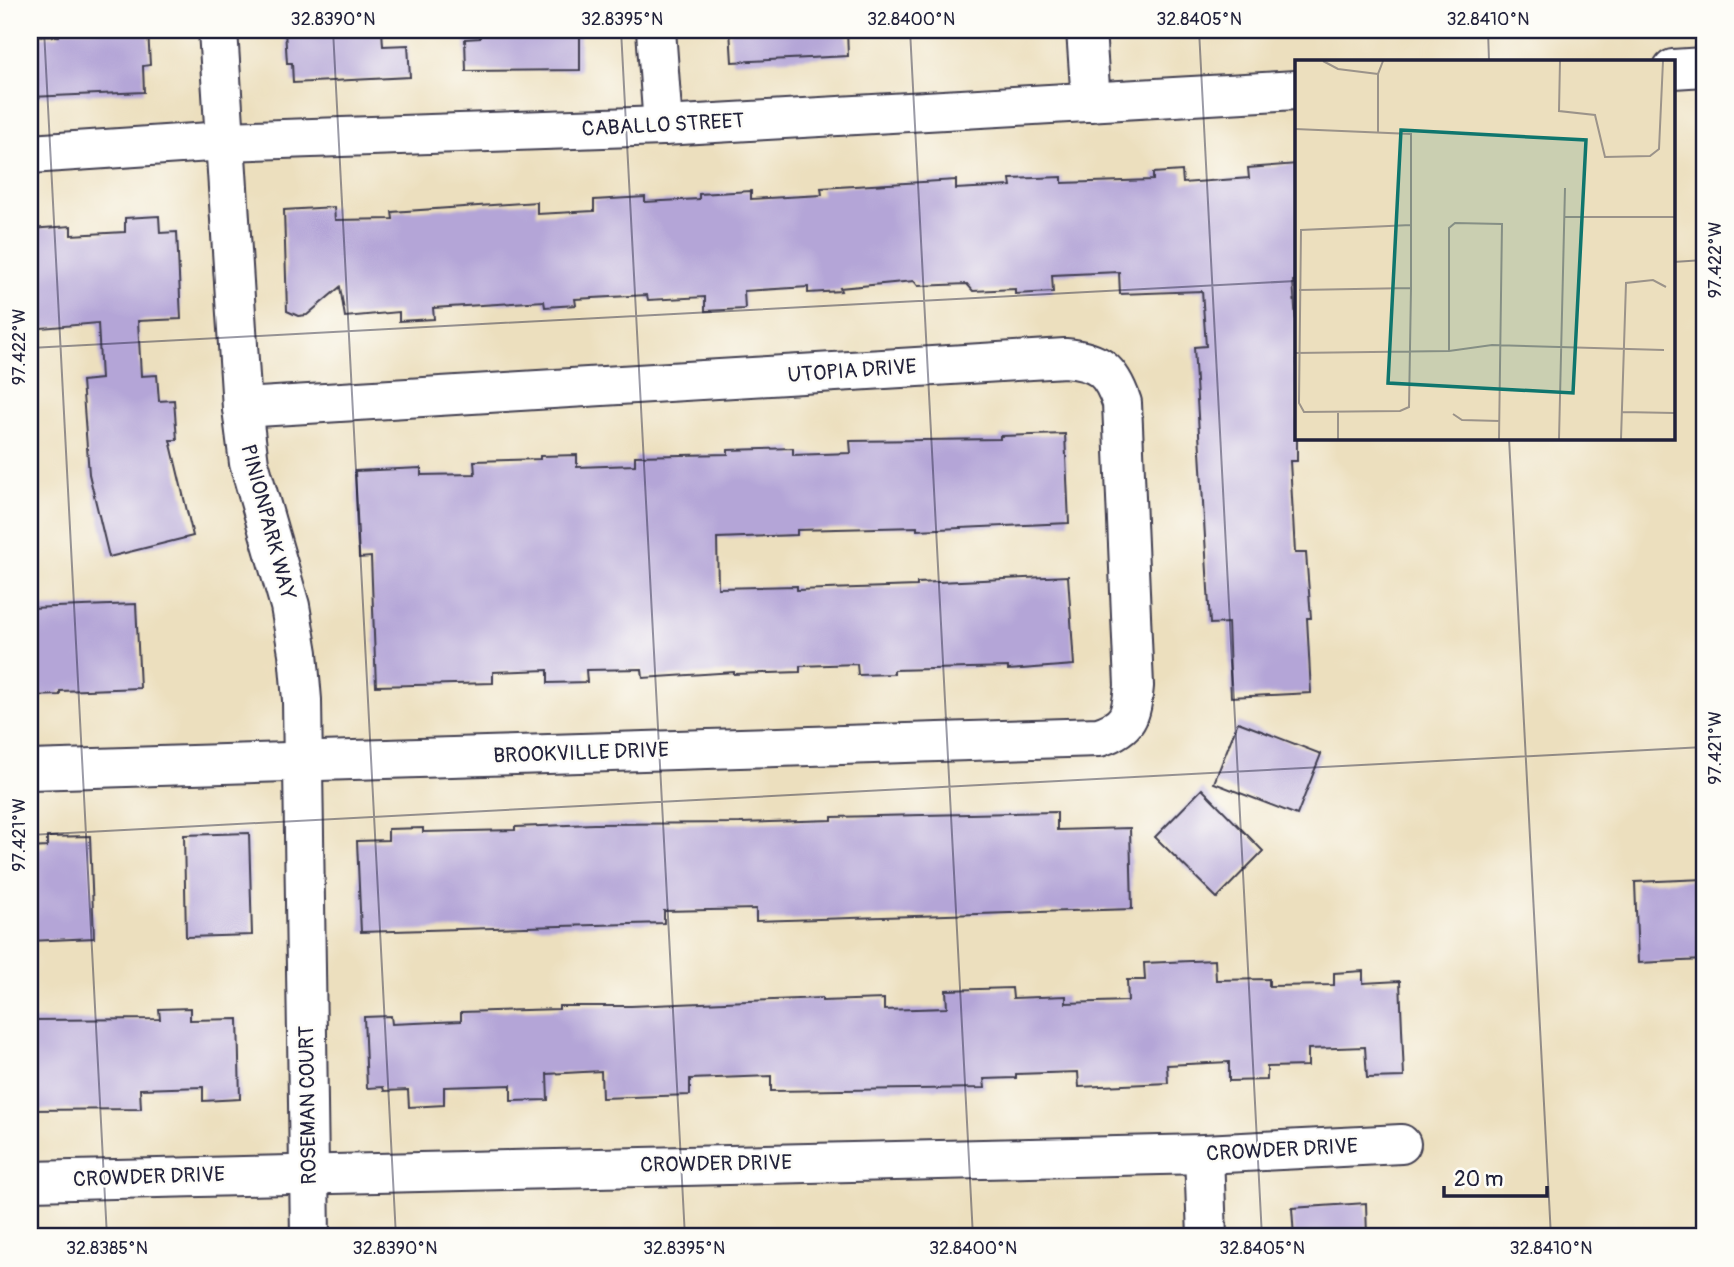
<svg xmlns="http://www.w3.org/2000/svg" width="1734" height="1267" font-family="Pangolin,sans-serif">
<style>
.building{fill:#b4a5d7}
.lines{fill:none;stroke-linecap:round;stroke-linejoin:round}
.minor-casing{stroke:#403e4f;stroke-width:42}
.minor{stroke:#fff;stroke-width:38}
.ticks{fill:none;stroke:#22223b;stroke-width:2;stroke-opacity:0.45}
.labels{text-anchor:middle;dominant-baseline:central;stroke-width:5;stroke-linejoin:round;paint-order:stroke}
.street-label{font-size:21px;fill:#22223b;stroke:#fdfcf7}
.inset-road{fill:none;stroke:#9b938a;stroke-width:2}
.view{fill:#0f766e;fill-opacity:0.15;stroke:#0f766e;stroke-width:3.5}
.inset-edge{fill:none;stroke:#22223b;stroke-width:3.5}
.neatline{fill:none;stroke:#22223b;stroke-width:2.5}
.ticks-label{font-size:18px;text-anchor:middle;fill:#22223b}
</style>
<rect width="100%" height="100%" fill="#fdfcf7"/>
<filter id="ink" filterUnits="userSpaceOnUse"><feTurbulence type="fractalNoise" baseFrequency=".0143" numOctaves="2"/><feDisplacementMap in="SourceGraphic" scale="14" xChannelSelector="R" yChannelSelector="G"/><feConvolveMatrix kernelMatrix="1 2 1 2 8 2 1 2 1" color-interpolation-filters="sRGB"/></filter>
<filter id="wash" filterUnits="userSpaceOnUse"><feTurbulence type="fractalNoise" baseFrequency=".00686" numOctaves="4" result="noise"/><feDisplacementMap in="SourceGraphic" scale="28" xChannelSelector="R" yChannelSelector="G"/><feGaussianBlur stdDeviation="1.57" result="paint"/><feColorMatrix in="noise" values="0 0 0 0 0 0 0 0 0 0 0 0 0 0 0 0 0 1.4 0 .05"/><feComposite in="paint" operator="in"/></filter>
<g filter="url(#wash)">
<rect width="100%" height="100%" fill="#ecdfbe"/>
<g id="blocks">
<!-- building -->
<g class="building">
<polygon points="59,30 148,30 150,65 143,66 144,92 31,97 30,37 59,36"/>
<polygon points="285,30 382,30 383,46 408,45 410,77 293,83 292,63 287,63"/>
<polygon points="480,30 580,30 580,70 466,71 465,39 480,38"/>
<polygon points="730,30 847,30 848,56 732,62"/>
<polygon points="1297,164 1297,280 1293,281 1297,334 1297,461 1290,461 1295,553 1306,553 1311,618 1307,618 1311,693 1231,697 1228,623 1210,624 1194,347 1206,346 1202,291 1120,294 1119,272 1052,275 1053,292 1015,294 1015,289 973,291 967,284 918,286 914,281 840,288 841,291 808,293 808,287 744,291 745,309 705,311 705,297 648,300 647,295 575,299 576,305 545,307 544,301 433,308 434,319 399,321 399,312 345,317 340,287 307,315 298,316 287,311 284,210 334,207 335,220 393,219 392,212 537,202 537,214 594,211 594,200 645,197 645,202 699,199 699,194 751,191 751,199 822,195 821,188 956,180 956,189 1011,186 1010,179 1062,177 1062,183 1153,180 1153,173 1182,171 1183,183 1249,178 1248,168"/>
<polygon points="159,216 160,233 177,232 181,319 138,321 141,376 157,375 159,401 174,400 177,440 170,440 193,536 109,557 89,474 82,381 101,379 98,323 30,329 30,229 71,226 71,235 125,232 125,218"/>
<polygon points="1065,434 1069,523 917,530 917,527 797,530 797,535 717,538 718,588 797,586 797,590 917,586 917,583 1068,576 1074,665 1008,670 1008,667 894,670 894,674 858,675 857,664 800,666 800,672 734,674 734,672 643,678 642,669 586,670 587,682 548,683 548,670 493,672 493,683 376,686 371,557 359,558 355,471 421,468 421,475 475,474 474,461 540,459 540,456 577,455 577,467 635,465 635,456 728,454 728,450 793,448 793,455 851,453 850,441 1000,439 1000,436"/>
<polygon points="136,604 140,688 60,691 60,695 30,696 30,608"/>
<polygon points="1238,722 1321,754 1297,815 1214,783"/>
<polygon points="1202,789 1263,851 1217,898 1155,837"/>
<polygon points="1057,812 1057,830 1130,828 1132,909 756,921 756,909 664,911 664,923 361,932 357,841 388,840 388,829 423,828 423,832 515,830 515,827 594,824 740,823 832,820 832,817"/>
<polygon points="249,833 252,935 186,937 184,835"/>
<polygon points="90,836 94,938 30,941 30,848 47,847 47,837"/>
<polygon points="1704,879 1704,960 1638,963 1635,882"/>
<polygon points="1215,960 1216,980 1269,979 1269,986 1334,985 1334,973 1363,971 1363,983 1400,981 1404,1077 1367,1078 1365,1047 1308,1049 1308,1066 1267,1067 1267,1080 1229,1081 1229,1062 1167,1065 1168,1083 1079,1087 1078,1072 1016,1074 1016,1078 984,1079 985,1088 771,1091 771,1076 690,1079 690,1095 602,1098 601,1071 547,1074 548,1100 511,1101 511,1085 444,1087 444,1105 409,1107 408,1090 384,1091 383,1087 367,1088 364,1017 391,1016 392,1024 461,1021 461,1012 559,1009 559,1006 631,1006 822,998 822,1001 884,999 884,1010 947,1008 946,990 1012,988 1013,998 1066,996 1066,1003 1128,1001 1127,980 1145,980 1144,963"/>
<polygon points="190,1008 190,1020 238,1019 240,1099 203,1101 203,1087 140,1089 141,1109 30,1110 30,1020 160,1019 159,1009"/>
<polygon points="1366,1203 1367,1237 1294,1237 1292,1208"/>
</g>
</g>
</g>
<g filter="url(#ink)">
<use href="#blocks" fill-opacity="0" stroke="#403e4f" stroke-width="2"/>
<g class="lines">
<!-- minor casing -->
<g class="minor-casing">
<g id="minor">
<polyline points="218,30 242,408 249,463 290,606 298,653 302,700 310,1237"/>
<polyline points="656,30 663,126"/>
<polyline points="1086,30 1091,102"/>
<polyline points="1673,69 1704,67"/>
<polyline points="30,154 225,141 663,126 1296,90"/>
<path d="M30 770 1099 737C1129 727 1131 716 1134 686L1122 403C1111 370 1099 361 1065 358L242 408"/>
<polyline points="1204,1154 1207,1237"/>
<polyline points="30,1181 1204,1154 1401,1144"/>
</g>
</g>
<!-- minor -->
<use href="#minor" class="minor"/>
</g>
</g>
<!-- ticks -->
<path class="ticks" d="M44 30 107 1237M333 30 396 1237M621 30 685 1237M910 30 973 1237M1199 30 1262 1237M1488 30 1489 61M1673 262 1704 260M30 348 1296 281M1509 438 1551 1237M30 835 1704 747M1662 1237 1704 1235"/>
<g class="labels">
<!-- street labels -->
<g class="street-label">
<text transform="translate(663 125) rotate(-3)">CABALLO STREET</text>
<text transform="translate(852 371) rotate(-4)">UTOPIA DRIVE</text>
<text transform="translate(268 522) rotate(75)">PINIONPARK WAY</text>
<text transform="translate(581 753) rotate(-2)">BROOKVILLE DRIVE</text>
<text transform="translate(308 1105) rotate(-91)">ROSEMAN COURT</text>
<text transform="translate(1282 1150) rotate(-3)">CROWDER DRIVE</text>
<text transform="translate(716 1164) rotate(-1)">CROWDER DRIVE</text>
<text transform="translate(149 1177) rotate(-2)">CROWDER DRIVE</text>
</g>
</g>
<!-- overview -->
<g transform="translate(1295 60)">
<rect width="380" height="380" fill="#ecdfbe"/>
<path class="inset-road" d="M28 1 43 9 83 14M265 1 264 51 300 55 310 97 355 96 364 89 368 1M0 69 116 74V228L114 347 105 351 9 352 4 343 6 170 116 165M83 73V14L88 1M270 157H380M4 230 116 228M154 291V168L160 163 207 164 204 379M0 293 154 291 197 285 369 290M327 352 380 353M158 354 167 360 205 361M43 379V353M264 379 270 128M326 379 331 223 358 220 371 227"/>
<path class="view" d="M106 70 291 80 278 333 93 323Z"/>
<rect width="380" height="380" class="inset-edge"/>
</g>
<!-- margin -->
<rect width="1734" height="1267" fill="none" stroke="#fdfcf7" stroke-width="77"/>
<!-- scale -->
<path d="M1444 1186v10h103v-10" fill="none" stroke="#22223b" stroke-width="3.5"/>
<text x="1454" y="1186" font-size="21" fill="#22223b" stroke="#fdfcf7" stroke-width="5" paint-order="stroke">20 m</text>
<rect x="38" y="38" width="1658" height="1190" class="neatline"/>
<g class="ticks-label">
<text x="333" y="25">32.8390°N</text>
<text x="622" y="25">32.8395°N</text>
<text x="911" y="25">32.8400°N</text>
<text x="1199" y="25">32.8405°N</text>
<text x="1488" y="25">32.8410°N</text>
<text transform="translate(1715 260) rotate(-90)" y="6">97.422°W</text>
<text transform="translate(19 347) rotate(-90)" y="6">97.422°W</text>
<text transform="translate(1715 748) rotate(-90)" y="6">97.421°W</text>
<text transform="translate(19 835) rotate(-90)" y="6">97.421°W</text>
<text x="107" y="1254">32.8385°N</text>
<text x="395" y="1254">32.8390°N</text>
<text x="684" y="1254">32.8395°N</text>
<text x="973" y="1254">32.8400°N</text>
<text x="1262" y="1254">32.8405°N</text>
<text x="1551" y="1254">32.8410°N</text>
</g>
</svg>
